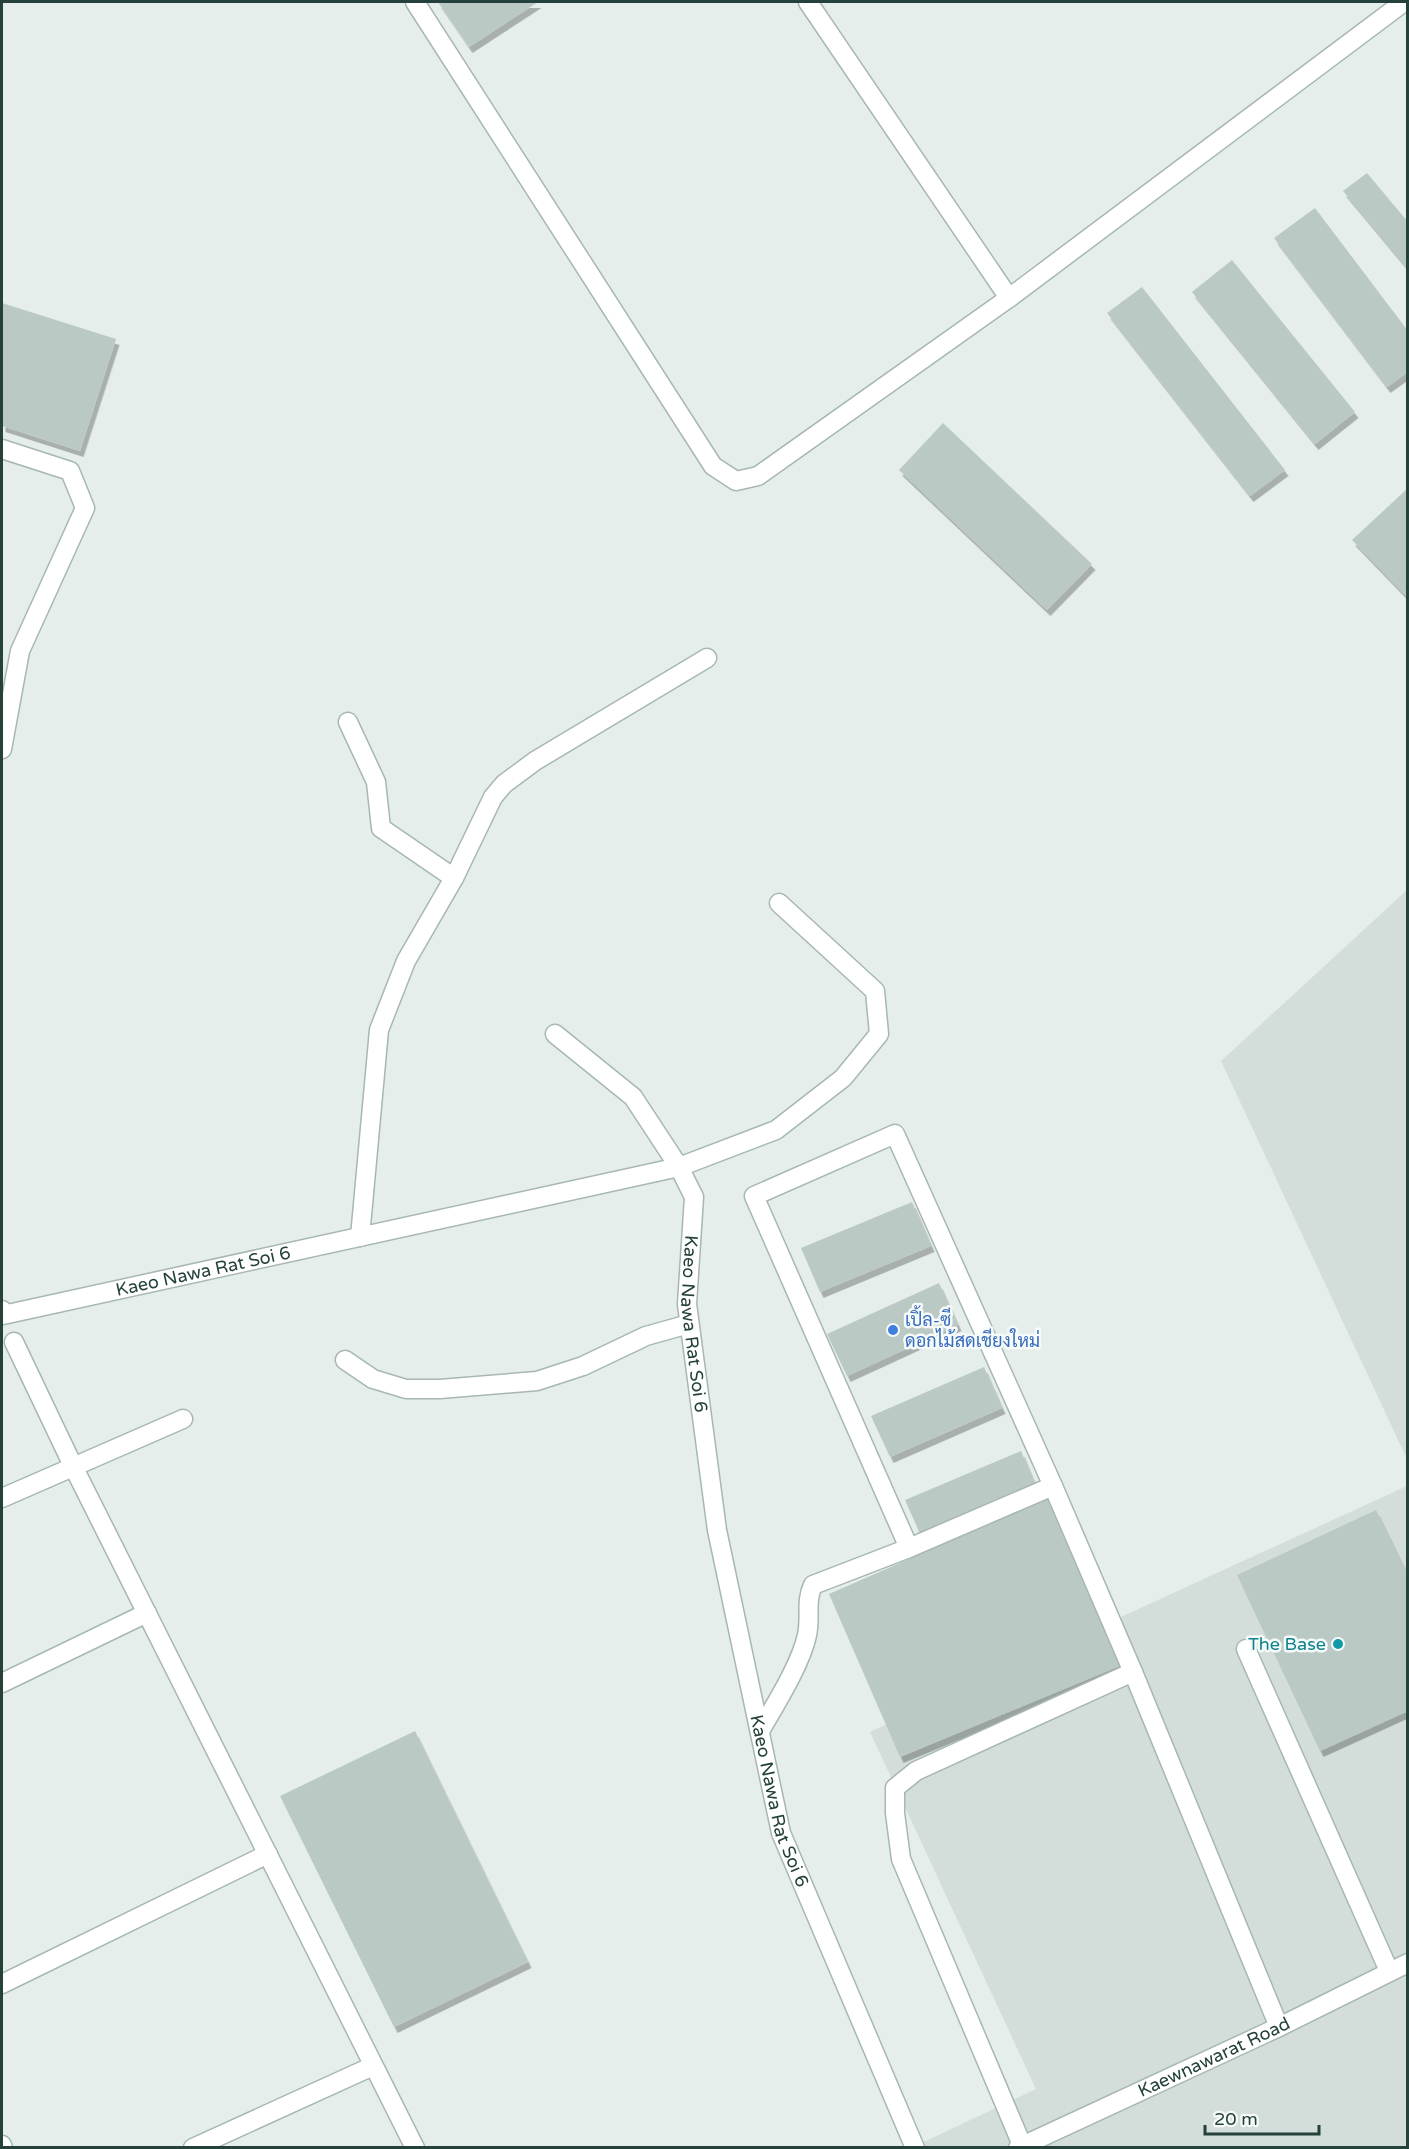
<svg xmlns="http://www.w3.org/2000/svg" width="1409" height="2149" font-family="'Varela Round',Sarabun,sans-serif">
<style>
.built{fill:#d3deda}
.building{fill:#bbc9c4;filter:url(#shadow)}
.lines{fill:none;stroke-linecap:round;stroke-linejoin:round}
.minor-casing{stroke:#a7b7b3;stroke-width:21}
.minor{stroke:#fff;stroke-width:18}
.shop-dot{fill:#3f7fe0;stroke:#f6fbf9;stroke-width:2}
.culture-dot{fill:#0f9aa8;stroke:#f6fbf9;stroke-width:2}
.labels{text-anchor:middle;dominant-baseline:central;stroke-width:5;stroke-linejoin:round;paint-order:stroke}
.street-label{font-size:18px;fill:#24413b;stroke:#f6fbf9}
.shop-label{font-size:18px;fill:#366cbe;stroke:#f6fbf9;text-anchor:start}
.culture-label{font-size:18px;fill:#0d838f;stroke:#f6fbf9;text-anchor:end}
</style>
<defs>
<filter id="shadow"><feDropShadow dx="3.5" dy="6" stdDeviation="0" flood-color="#0004"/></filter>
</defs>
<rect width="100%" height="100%" fill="#e5eeeb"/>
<!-- built -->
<g class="built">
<polygon points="1407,890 1407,1459 1221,1061"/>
<polygon points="1407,1486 1407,2147 913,2147 1036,2089 870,1732"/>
</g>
<!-- building -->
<g class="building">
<polygon points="438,2 538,2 469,47"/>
<polygon points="1367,173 1408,222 1408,269 1343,191"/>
<polygon points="1315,208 1408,331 1408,372 1387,387 1274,238"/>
<polygon points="1232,260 1355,412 1315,444 1192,292"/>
<polygon points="1142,287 1285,470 1250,496 1107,313"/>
<polygon points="2,303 116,339 80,451 2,426"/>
<polygon points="943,423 1092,564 1047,610 899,470"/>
<polygon points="1408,488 1408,598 1352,540"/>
<polygon points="912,1202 931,1246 820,1292 801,1248"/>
<polygon points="939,1283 958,1325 847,1376 827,1334"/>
<polygon points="984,1367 1002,1408 890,1457 871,1416"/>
<polygon points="1021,1451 1036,1487 921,1536 905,1500"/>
<polygon points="1051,1497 1122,1665 900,1757 829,1594"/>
<polygon points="1376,1510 1408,1576 1408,1711 1320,1751 1237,1575"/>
<polygon points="415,1731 528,1962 394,2027 280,1796"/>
</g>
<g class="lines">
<!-- minor casing -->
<g class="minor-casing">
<g id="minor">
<polyline points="415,2 713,466 736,481 758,476 1009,298 1404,2"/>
<polyline points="808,2 1009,298"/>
<polyline points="2,449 70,471 85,508 20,651 2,749"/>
<polyline points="348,722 376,782 381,828 454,878"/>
<polyline points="555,1034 633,1097 679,1167 776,1130 843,1078 879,1034 875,991 779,903"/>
<polyline points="360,1237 379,1030 406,961 454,878 493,797 504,784 535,761 707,658"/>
<path id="s1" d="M2 1310 3 1315 679 1167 694 1197 687 1304 717 1530 781 1833 915 2148"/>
<polyline points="14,1342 74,1468 415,2148"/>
<polyline points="345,1360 373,1379 406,1389 440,1389 537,1381 583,1366 646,1336 689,1324"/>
<polyline points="2,1498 183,1419"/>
<polyline points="909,1548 754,1196 895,1134 1053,1486 1133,1672 1279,2027"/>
<polyline points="1246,1649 1389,1971"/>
<polyline points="2,1683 147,1613"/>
<path d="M760 1731C775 1705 801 1664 807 1635 811 1617 805 1602 813 1585L909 1548 1053 1486"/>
<polyline points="2,1984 268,1854"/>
<polyline points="2,2145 3,2148"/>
<polyline points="1022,2145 901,1859 895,1813 895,1788 916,1771 1133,1672"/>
<polyline points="193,2148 373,2066"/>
<path id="s2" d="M1018 2148 1279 2027 1408 1963"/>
</g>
</g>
<!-- minor -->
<use href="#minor" class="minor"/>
</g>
<!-- markers -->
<circle class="shop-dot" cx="893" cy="1330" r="6"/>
<circle class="culture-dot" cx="1338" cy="1644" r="6"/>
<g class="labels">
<!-- street labels -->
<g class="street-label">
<text stroke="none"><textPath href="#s1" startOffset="210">Kaeo Nawa Rat Soi 6</textPath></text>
<text stroke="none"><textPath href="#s1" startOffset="858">Kaeo Nawa Rat Soi 6</textPath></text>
<text stroke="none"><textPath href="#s1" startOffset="1344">Kaeo Nawa Rat Soi 6</textPath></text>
<text stroke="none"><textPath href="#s2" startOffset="216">Kaewnawarat Road</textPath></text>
</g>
<!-- shop labels -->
<g class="shop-label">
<text x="905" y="1320">เปิ้ล-ซี<tspan x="905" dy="21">ดอกไม้สดเชียงใหม่</tspan></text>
</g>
<!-- culture labels -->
<g class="culture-label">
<text x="1326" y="1644">The Base</text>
</g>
</g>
<!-- border -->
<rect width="1409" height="2149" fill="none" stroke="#24413b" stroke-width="6"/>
<!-- scale -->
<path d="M1205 2125v9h114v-9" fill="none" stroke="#24413b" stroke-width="3"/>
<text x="1214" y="2125" font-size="18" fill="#24413b" stroke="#f6fbf9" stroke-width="4.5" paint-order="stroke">20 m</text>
</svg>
